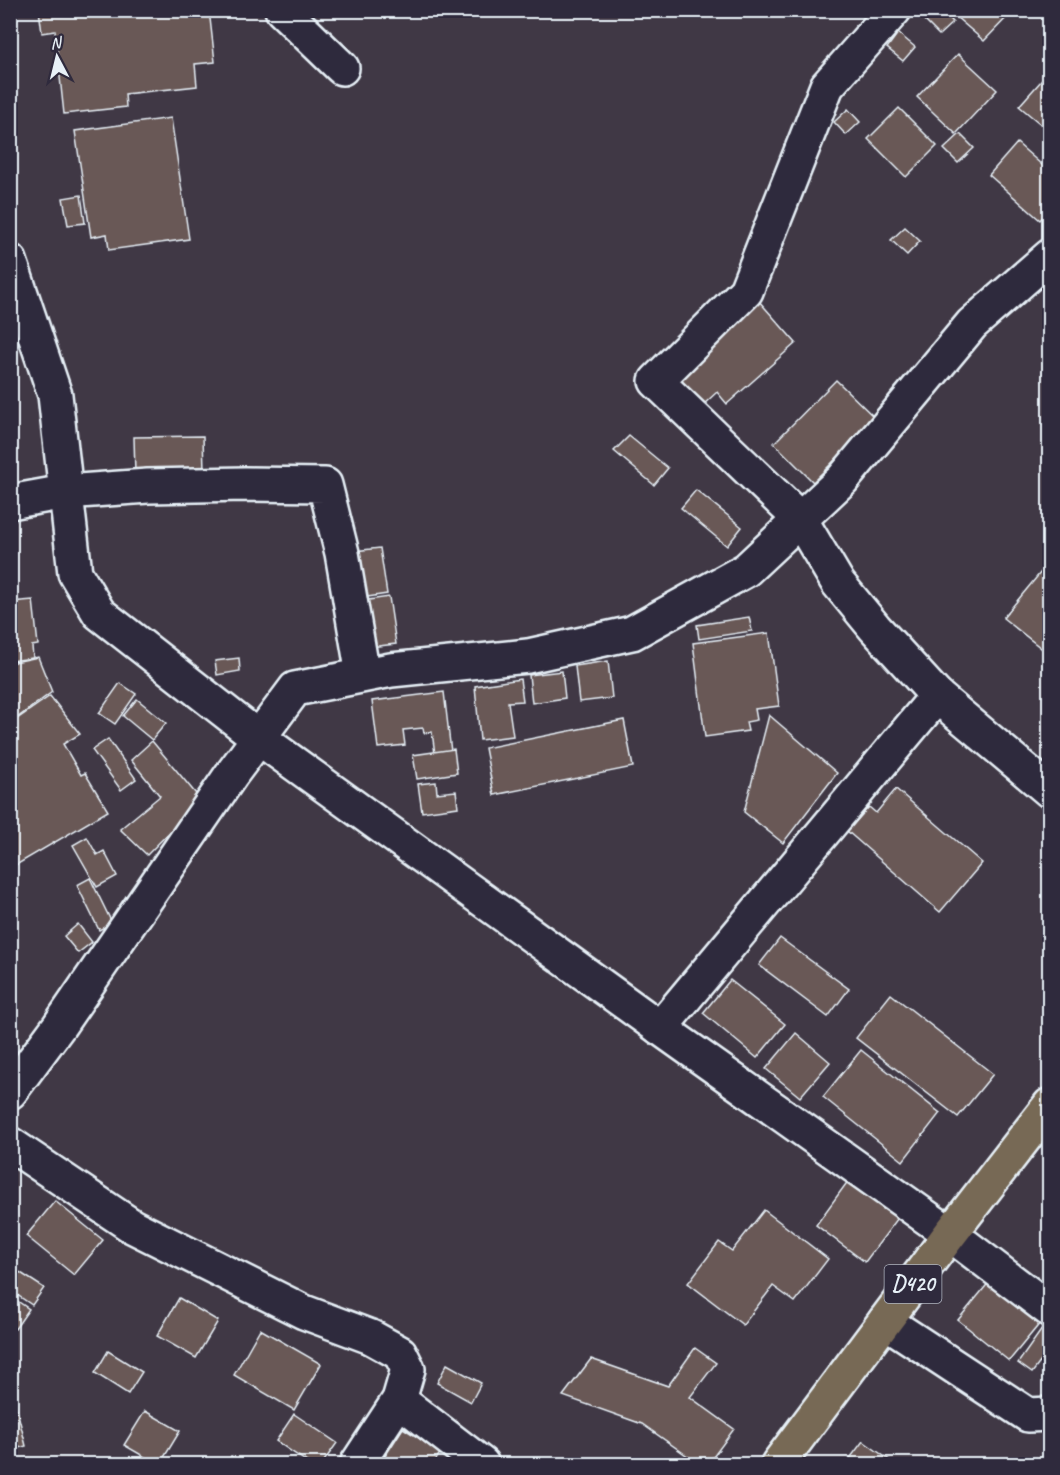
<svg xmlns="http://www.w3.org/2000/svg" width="1060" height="1475" font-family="Caveat,sans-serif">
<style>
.building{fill:#695857;stroke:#e8f1f8;stroke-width:1.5}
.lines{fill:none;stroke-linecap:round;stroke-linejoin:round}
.minor-casing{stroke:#e8f1f8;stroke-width:38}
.major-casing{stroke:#e8f1f8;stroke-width:38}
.minor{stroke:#2f2a3d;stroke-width:33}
.major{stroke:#776954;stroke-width:33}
.labels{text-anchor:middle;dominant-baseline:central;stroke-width:6;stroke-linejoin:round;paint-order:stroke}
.shield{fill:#2f2a3d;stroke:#b0b5c0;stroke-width:1.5}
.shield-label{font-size:22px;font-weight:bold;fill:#e8f1f8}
</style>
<rect width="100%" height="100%" fill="#403845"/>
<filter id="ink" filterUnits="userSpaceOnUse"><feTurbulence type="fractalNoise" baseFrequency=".0167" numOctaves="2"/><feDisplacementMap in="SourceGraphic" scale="12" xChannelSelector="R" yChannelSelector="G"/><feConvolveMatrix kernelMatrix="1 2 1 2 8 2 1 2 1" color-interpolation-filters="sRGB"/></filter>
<g filter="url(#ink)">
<!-- building -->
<g class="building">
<polygon points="39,10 209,10 215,62 195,64 197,86 125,94 126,107 64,114 55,31 42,33"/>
<polygon points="934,10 942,10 953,22 939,35 924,20"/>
<polygon points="948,10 1003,10 1009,15 984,41"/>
<polygon points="898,33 915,47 903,61 887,48"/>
<polygon points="958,54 997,90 956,134 917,97"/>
<polygon points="1050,71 1050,132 1019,106"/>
<polygon points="899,108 937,146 906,177 868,139"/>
<polygon points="848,109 860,122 846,135 834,122"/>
<polygon points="171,118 189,239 109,250 107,234 91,237 75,131"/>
<polygon points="960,134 974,148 958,163 944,149"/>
<polygon points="1017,143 1050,172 1050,209 1040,220 989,175"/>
<polygon points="81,195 85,223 68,225 63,198"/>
<polygon points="905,227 920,241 907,255 891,240"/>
<polygon points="758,300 796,343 727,404 717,392 703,405 675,374"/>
<polygon points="836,380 876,419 813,482 774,443"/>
<polygon points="203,436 204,471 135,473 134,437"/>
<polygon points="629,436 668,468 654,485 614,451"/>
<polygon points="696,490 742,527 727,546 681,508"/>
<polygon points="380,548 387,594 361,598 354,551"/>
<polygon points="1050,561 1050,655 1003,618"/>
<polygon points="389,597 396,644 370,647 362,601"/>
<polygon points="33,600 38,645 32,646 33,658 10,661 10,602"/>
<polygon points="749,617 752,631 699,639 697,625"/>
<polygon points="769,633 779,706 755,709 757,720 746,722 748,731 705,737 693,643"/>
<polygon points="38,657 52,692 10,723 10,663"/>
<polygon points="239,658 240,671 217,675 215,661"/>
<polygon points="608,661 612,698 579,702 575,666"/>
<polygon points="562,671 565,698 532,703 529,675"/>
<polygon points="520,679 523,701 508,702 513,736 480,740 475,686"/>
<polygon points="120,683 136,694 115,724 99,713"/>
<polygon points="444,692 451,752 435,754 432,732 424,733 423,728 403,730 405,745 378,748 372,701"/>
<polygon points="50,696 80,734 63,744 81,775 85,773 108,811 11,868 10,724"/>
<polygon points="137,699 166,723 152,740 123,716"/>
<polygon points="769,715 837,773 783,843 744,812"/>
<polygon points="624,720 633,767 494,795 485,748"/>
<polygon points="108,739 136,779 121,790 92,750"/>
<polygon points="152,741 201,800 147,855 120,829 160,796 131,760"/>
<polygon points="454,749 457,773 417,779 413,755"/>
<polygon points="436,782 437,793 456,791 458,807 422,812 418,784"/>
<polygon points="896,789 982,863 940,912 847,831 869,807 876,813"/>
<polygon points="87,837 97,855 104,851 117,876 97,887 73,845"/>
<polygon points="90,878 112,923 99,930 77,885"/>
<polygon points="78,924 92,942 78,953 64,936"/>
<polygon points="780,938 849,989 828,1017 759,965"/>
<polygon points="730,980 785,1024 757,1058 703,1013"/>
<polygon points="891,994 993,1074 958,1117 856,1038"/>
<polygon points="796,1033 830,1062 800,1097 766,1069"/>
<polygon points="861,1050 940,1113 903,1161 823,1097"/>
<polygon points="851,1177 901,1214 865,1262 816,1225"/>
<polygon points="55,1201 103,1240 74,1275 26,1236"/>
<polygon points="764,1210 828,1259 795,1302 773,1286 743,1325 688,1283 719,1242 732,1251"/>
<polygon points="10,1266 44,1288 32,1305 10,1290"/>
<polygon points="990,1281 1041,1322 1009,1361 958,1320"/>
<polygon points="10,1296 29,1309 15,1329 10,1326"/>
<polygon points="179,1298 218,1321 196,1358 157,1336"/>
<polygon points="1047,1322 1050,1324 1050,1349 1032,1373 1018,1363"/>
<polygon points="260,1329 321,1364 294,1410 234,1375"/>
<polygon points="695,1348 716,1363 690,1397 734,1429 708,1464 699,1464 642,1424 563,1396 591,1359 668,1386"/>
<polygon points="108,1351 142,1372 128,1394 95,1373"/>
<polygon points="447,1364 481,1383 471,1402 437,1383"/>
<polygon points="10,1390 12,1390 26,1446 10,1450"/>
<polygon points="145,1411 180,1431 160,1464 157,1464 124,1445"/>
<polygon points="294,1414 337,1443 322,1464 310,1464 276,1441"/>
<polygon points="403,1428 441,1452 433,1464 380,1464"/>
<polygon points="863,1441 895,1464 852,1464 848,1461"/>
<polygon points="231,1456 245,1464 226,1464"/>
</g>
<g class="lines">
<!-- minor casing -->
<g class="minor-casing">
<g id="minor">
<polyline points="282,10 342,68"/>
<polyline points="894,10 827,86 746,291 656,381 800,519 838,583 875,628 937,696 1050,791"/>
<polyline points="10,261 55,395 75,573 99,613 259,738 660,1028 950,1234 1050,1310"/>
<polyline points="10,502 65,492 148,486 245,484 325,485 342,553 363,675"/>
<polyline points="660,1028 937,696"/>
<polyline points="10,1092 59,1026 231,775 295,689 391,670 528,656 632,633 746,570 842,480 972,324 1050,256"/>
<polyline points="10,1144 132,1226 304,1312 371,1337 400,1353 408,1369 399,1400 357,1464"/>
<polyline points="885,1321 1028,1415 1050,1414"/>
<polyline points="399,1400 482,1464"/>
</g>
</g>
<!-- major casing -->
<g class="major-casing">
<polyline id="major" points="778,1464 950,1234 1050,1105"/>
</g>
<!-- minor -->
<use href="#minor" class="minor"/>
<!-- major -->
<use href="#major" class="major"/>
</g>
</g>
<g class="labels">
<!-- shield labels -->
<rect class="shield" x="884.5" y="1265" width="57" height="38" rx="4.5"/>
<g class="shield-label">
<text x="913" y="1284">D420</text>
</g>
</g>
<!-- margin -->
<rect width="1060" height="1475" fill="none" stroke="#2f2a3d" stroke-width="36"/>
<rect x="18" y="18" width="1024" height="1439" fill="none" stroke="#e8f1f8" stroke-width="2" filter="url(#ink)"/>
<!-- north arrow -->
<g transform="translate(57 57) rotate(353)" stroke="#2f2a3d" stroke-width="4.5" paint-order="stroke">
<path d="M0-4.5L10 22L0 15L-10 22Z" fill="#e8f1f8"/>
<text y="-9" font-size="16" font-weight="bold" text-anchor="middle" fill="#e8f1f8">N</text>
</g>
</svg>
